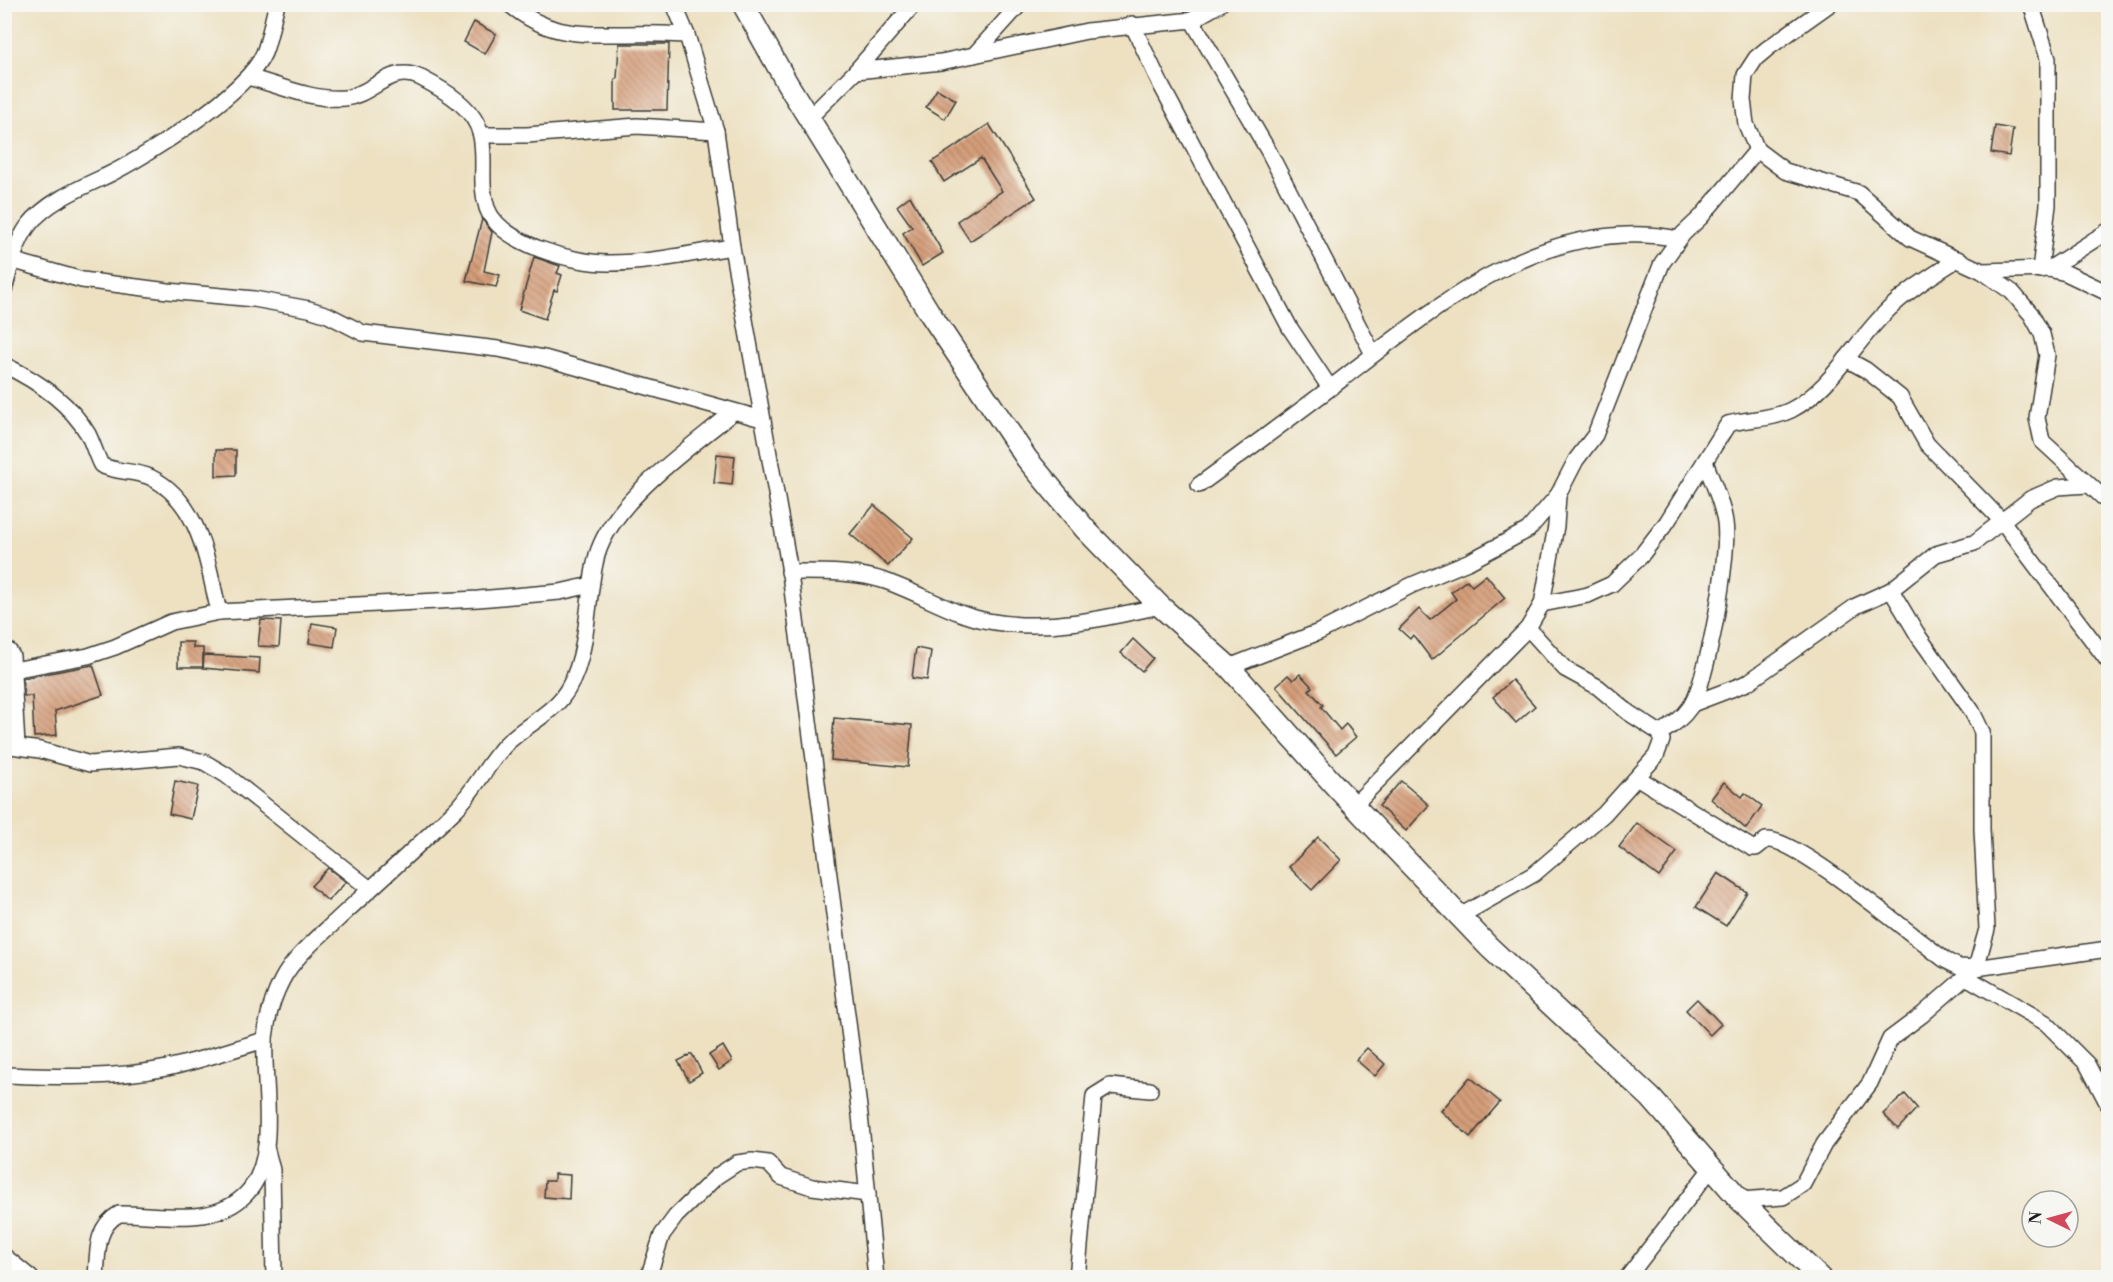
<svg xmlns="http://www.w3.org/2000/svg" width="2113" height="1282" font-family="'Libre Bodoni',serif">
<style>
.building{fill:url(#building-back-hatch)}
.lines{fill:none;stroke-linecap:round;stroke-linejoin:round}
.street-casing{stroke:#3b3a35;stroke-width:18}
.secondary-casing{stroke:#3b3a35;stroke-width:24}
.street{stroke:#fff;stroke-width:15}
.secondary{stroke:#fff;stroke-width:21}
</style>
<defs>
<pattern id="building-back-hatch" width="6" height="6" patternUnits="userSpaceOnUse" patternTransform="scale(1.5)"><rect width="6" height="6" fill="#d59e7a"/><path d="M-1 5l2 2M0 0l6 6M5-1l2 2" fill="none" stroke="#ac8063"/></pattern>
</defs>
<rect width="100%" height="100%" fill="#f6f6f2"/>
<filter id="ink" filterUnits="userSpaceOnUse"><feTurbulence type="fractalNoise" baseFrequency=".0167" numOctaves="2"/><feDisplacementMap in="SourceGraphic" scale="12" xChannelSelector="R" yChannelSelector="G"/><feConvolveMatrix kernelMatrix="1 2 1 2 8 2 1 2 1" color-interpolation-filters="sRGB"/></filter>
<filter id="wash" filterUnits="userSpaceOnUse"><feTurbulence type="fractalNoise" baseFrequency=".008" numOctaves="4" result="noise"/><feDisplacementMap in="SourceGraphic" scale="24" xChannelSelector="R" yChannelSelector="G"/><feGaussianBlur stdDeviation="1.35" result="paint"/><feColorMatrix in="noise" values="0 0 0 0 0 0 0 0 0 0 0 0 0 0 0 0 0 1.4 0 .05"/><feComposite in="paint" operator="in"/></filter>
<g filter="url(#wash)">
<rect width="100%" height="100%" fill="#ede1c2"/>
<g id="blocks">
<!-- building -->
<g class="building">
<polygon points="474,22 496,34 485,54 464,42"/>
<polygon points="619,44 669,44 667,110 615,110 615,79 617,79"/>
<polygon points="937,89 956,100 945,119 926,107"/>
<polygon points="989,124 1036,198 970,241 957,221 1002,191 981,158 944,182 932,162"/>
<polygon points="1995,126 2013,129 2009,156 1991,153"/>
<polygon points="910,196 943,253 922,266 903,233 912,227 897,206"/>
<polygon points="482,219 492,232 484,271 500,275 496,287 466,281"/>
<polygon points="534,257 560,266 557,273 562,275 557,291 554,290 545,319 519,310"/>
<polygon points="216,450 236,450 236,475 216,476"/>
<polygon points="717,454 735,456 732,485 714,483"/>
<polygon points="874,505 913,538 888,566 850,534"/>
<polygon points="1486,575 1505,598 1432,660 1413,635 1410,639 1399,629 1419,609 1430,620 1456,599 1451,592 1467,580 1472,586"/>
<polygon points="261,620 281,621 279,647 258,646"/>
<polygon points="312,623 337,627 334,647 309,643"/>
<polygon points="1133,639 1153,658 1142,671 1121,653"/>
<polygon points="178,642 193,642 193,648 203,648 203,667 178,667"/>
<polygon points="916,648 931,651 927,680 912,678"/>
<polygon points="204,655 260,658 259,673 203,668"/>
<polygon points="93,665 103,695 55,711 57,735 34,737 32,696 24,696 23,678"/>
<polygon points="1300,674 1312,687 1309,690 1323,705 1321,707 1340,730 1346,724 1356,737 1336,754 1276,686 1288,675 1293,680"/>
<polygon points="1512,680 1535,706 1516,723 1493,697"/>
<polygon points="834,718 912,725 908,767 831,760"/>
<polygon points="175,781 198,786 191,819 169,814"/>
<polygon points="1401,781 1429,805 1406,831 1379,806"/>
<polygon points="1724,782 1742,797 1745,793 1762,806 1746,829 1711,799"/>
<polygon points="1637,823 1677,852 1659,877 1619,847"/>
<polygon points="1318,837 1341,860 1312,890 1289,867"/>
<polygon points="328,868 346,882 328,901 311,886"/>
<polygon points="1718,873 1747,892 1726,926 1696,907"/>
<polygon points="1697,999 1721,1024 1710,1035 1686,1010"/>
<polygon points="723,1046 732,1061 719,1070 709,1055"/>
<polygon points="1367,1048 1385,1064 1375,1076 1356,1060"/>
<polygon points="692,1054 702,1073 689,1081 678,1061"/>
<polygon points="1470,1077 1500,1102 1470,1137 1441,1111"/>
<polygon points="1905,1094 1917,1108 1898,1129 1883,1114"/>
<polygon points="554,1174 570,1175 569,1199 544,1197 545,1181 554,1181"/>
</g>
</g>
</g>
<g filter="url(#ink)">
<use href="#blocks" fill-opacity="0" stroke="#3b3a35" stroke-width="1.5"/>
<g class="lines">
<!-- street casing -->
<g class="street-casing">
<g id="street">
<path d="M509 4C549 37 579 34 627 34 647 33 667 34 687 35"/>
<polyline points="674,4 687,35 716,131 732,247 789,566 860,1115 876,1278"/>
<polyline points="1830,4 1768,48 1756,58 1745,75 1743,100 1746,124 1757,150 1785,171 1859,193 1910,238 1982,271 2012,292 2031,314 2042,334 2047,355 2037,418 2042,441 2108,502"/>
<polyline points="2031,4 2048,58 2048,205 2040,270"/>
<polyline points="1192,20 1269,152 1373,354"/>
<polyline points="1132,24 1161,85 1290,328 1330,388"/>
<polyline points="974,55 1020,4"/>
<polyline points="856,71 941,62 1087,31 1192,20 1220,4"/>
<path d="M248 77C278 85 313 101 345 98 373 95 390 63 421 78 444 90 475 107 481 136 486 159 479 184 487 208 500 244 576 264 610 263 651 263 692 253 732 247"/>
<polyline points="809,118 856,71 914,4"/>
<polyline points="481,135 527,135 637,126 716,131"/>
<polyline points="4,258 82,280 168,291 254,299 309,309 328,315 363,333 498,349 544,358 762,419"/>
<polyline points="2049,269 2108,231"/>
<polyline points="1982,271 2049,269 2066,273 2108,293"/>
<path d="M4 290C10 269 15 244 28 226 46 202 82 187 108 175 147 156 248 92 264 53 270 38 272 20 277 4"/>
<polyline points="1846,359 1866,370 1900,397 1927,444 2002,521 2108,661"/>
<path d="M4 365C36 380 69 402 88 434 93 444 96 455 101 465 116 473 134 470 150 477 201 502 207 563 219 612"/>
<path d="M1199 485C1247 450 1295 415 1342 379 1439 304 1546 214 1679 239"/>
<path d="M789 572C821 572 855 571 885 581 920 593 951 614 988 621 1046 632 1103 619 1160 606"/>
<path d="M1542 604 1588 595 1612 584 1640 557 1667 522 1728 424C1749 418 1771 420 1791 410 1830 390 1854 344 1884 314 1905 292 1933 275 1958 259"/>
<polyline points="4,650 9,651 12,656 17,746"/>
<polyline points="1229,667 1319,632 1412,585 1470,561 1528,530 1558,495 1576,460 1595,435 1662,263 1683,234 1701,217 1757,150"/>
<polyline points="13,670 88,656 115,647 171,622 219,612 478,599 560,592 591,585"/>
<polyline points="1692,704 1747,683 1856,606 1891,590 1936,554 1974,543 2030,499 2058,487 2087,485"/>
<path d="M1660 733C1673 726 1682 719 1691 706 1708 678 1730 555 1725 522 1722 501 1711 480 1705 461"/>
<polyline points="4,745 40,750 90,764 179,756 204,762 226,775 370,889"/>
<path d="M1638 778 1752 848H1756L1766 840C1795 836 1916 939 1945 960L1959 967 1976 968 1987 929 1982 829V732L1972 711 1919 637 1891 590"/>
<polyline points="1354,805 1528,628 1542,604 1556,526 1558,495"/>
<polyline points="1460,916 1534,874 1604,814 1656,756 1662,740 1660,733 1629,713 1598,687 1565,669 1528,628"/>
<polyline points="1966,977 2046,1023 2087,1064 2108,1104"/>
<path d="M4 1075C58 1077 113 1079 167 1068 200 1061 233 1049 265 1040"/>
<polyline points="266,1147 272,1170 274,1278"/>
<polyline points="1740,1200 1783,1197 1803,1184 1824,1144 1870,1083 1890,1039 1922,1015 1976,968 2108,949"/>
<polyline points="4,1256 31,1278"/>
<path d="M96 1278C98 1253 95 1227 119 1214 160 1213 213 1228 246 1194 281 1158 262 1082 265 1038 267 1019 273 997 282 980 294 957 319 937 338 919 377 883 417 847 455 810 475 790 487 764 506 744 523 727 546 717 561 699 591 663 585 598 597 555 614 499 689 449 733 412"/>
<polyline points="648,1278 662,1235 676,1216 717,1176 737,1163 752,1161 768,1163 781,1177 812,1187 868,1194"/>
<polyline points="1077,1278 1094,1096 1110,1086 1150,1090"/>
<polyline points="1627,1278 1713,1166"/>
</g>
</g>
<!-- secondary casing -->
<g class="secondary-casing">
<polyline id="secondary" points="743,4 787,83 929,312 1027,459 1086,530 1160,606 1229,667 1338,789 1489,947 1651,1098 1740,1200 1820,1278"/>
</g>
<!-- street -->
<use href="#street" class="street"/>
<!-- secondary -->
<use href="#secondary" class="secondary"/>
</g>
</g>
<!-- margin -->
<rect width="2113" height="1282" fill="none" stroke="#f6f6f2" stroke-width="24"/>
<!-- north arrow -->
<g transform="translate(2050 1219) rotate(275)"><circle r="28" fill="#f6f6f2" stroke="#9f9f9c" stroke-width="1.5"/>
<path d="M0-4.5L10 22L0 15L-10 22Z" fill="#d1495b"/>
<text y="-9" font-size="16" font-weight="bold" text-anchor="middle" fill="#1c1c1c">N</text>
</g>
</svg>
